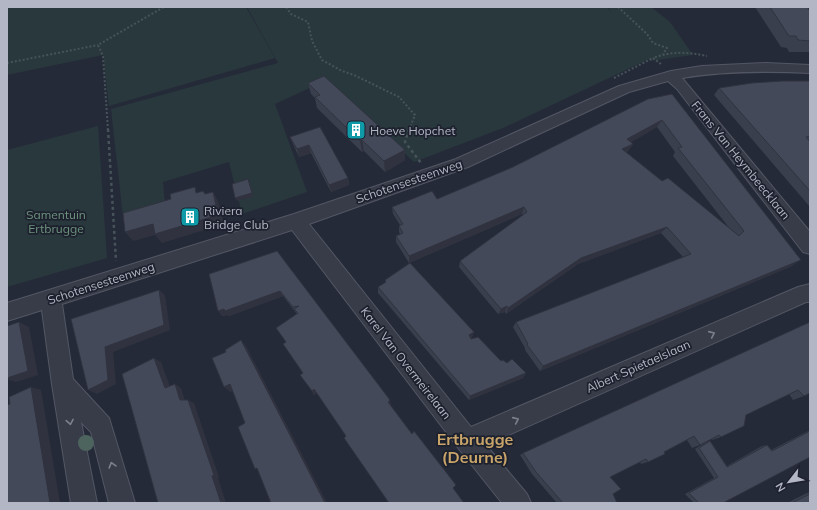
<svg xmlns="http://www.w3.org/2000/svg" width="817" height="510" font-family="Mulish,sans-serif">
<style>
.green{fill:#29383d}
.lines{fill:none;stroke-linecap:round;stroke-linejoin:round}
.minor-casing{stroke:#535764;stroke-width:2}
.path-far1{stroke:#465359;stroke-width:2;stroke-dasharray:2 2;stroke-linecap:butt}
.path{stroke:#465359;stroke-width:2.5;stroke-dasharray:3 3;stroke-linecap:butt}
.minor{fill:#383c49;fill-rule:evenodd}
.tree{fill:#4d645e}
.wall{fill:#3a3f4d;fill-rule:evenodd}
.shaded-wall{fill:#30333f}
.building{fill:#44495a;stroke:#30333f;fill-rule:evenodd}
.oneway{stroke:#7c808d}
.labels{text-anchor:middle;dominant-baseline:central;stroke-width:3.5;stroke-linejoin:round;paint-order:stroke}
.poi-label{font-size:12px;fill:#b3b7c5;stroke:#1d212e;text-anchor:start}
.street-label{font-size:12px;fill:#b3b7c5;stroke:#1d212e}
.park-label{font-size:12px;fill:#6d947d;stroke:#1d212e}
.near-neighbourhood-label{font-size:16px;font-weight:bold;fill:#c9a56a;stroke:#1d212e}
</style>
<rect width="100%" height="100%" fill="#252a39"/>
<!-- green -->
<g class="green">
<polygon points="7,7 246,7 275,58 109,106 103,55 7,75"/>
<polygon points="247,7 607,7 612,13 608,7 651,7 670,22 693,55 650,61 649,59 503,128 414,162 327,80 275,104 307,192 242,214 229,162 163,182 165,204 123,216 111,109 278,63"/>
<polygon points="98,126 107,258 7,287 7,150"/>
</g>
<g class="lines">
<!-- minor casing -->
<g class="minor-casing">
<path id="minor" d="M766 63 810 65V73C767 71 724 71 682 78L810 232V254L803 252 677 89 668 81 629 92 468 167 309 224 471 427 798 287 810 284V302H806L486 445 527 494 531 503H502L459 449 292 230 62 304 73 379 109 418 135 503H109L91 432 81 422 97 503H71L52 384 42 310 7 321V303L294 214 456 159 619 86 671 71 702 66Z"/>
</g>
<!-- path-far1 -->
<g class="path-far1">
<polyline points="286,7 291,14 308,22 312,41 322,60 342,71 354,75 399,97 415,115 409,130"/>
<polyline points="618,7 647,34 653,43 667,48 663,54"/>
<polyline points="7,63 98,45"/>
<path d="M661 64 653 58C671 51 689 52 707 56"/>
<polyline points="614,78 653,58"/>
<polyline points="108,130 103,56 98,45 164,7"/>
</g>
<!-- path -->
<g class="path">
<polyline points="108,129 116,261"/>
<polyline points="409,129 405,142 421,163"/>
</g>
<!-- minor -->
<use href="#minor" class="minor"/>
</g>
<!-- trees -->
<circle class="tree" cx="86" cy="443" r="8"/>
<!-- wall -->
<g class="wall">
<polygon points="755,7 807,7 810,11 810,52 789,52 787,48 781,47"/>
<polygon points="810,81 810,207 714,95 719,88"/>
<polygon points="308,83 405,150 405,160 385,172 364,151 362,152 317,108 315,98 311,94"/>
<path d="M648 99 792 266 540 371 525 350V348L513 327 516 322 683 257 661 233 578 264 506 314 505 312 498 314 459 267 460 261 523 215 522 214 409 263 396 242V236L400 234 399 232V226L400 225 393 214 392 207 437 199 513 167ZM657 127 675 152 673 156 730 229 662 181 626 152 628 151 633 144 631 142Z"/>
<polygon points="320,127 348,178 349,185 331,192 311,153 299,157 293,144 290,137"/>
<polygon points="277,251 391,404 390,405 412,434 456,485 346,436 317,393 314,395 286,342 297,314 283,296 229,316 228,315 222,316"/>
<polygon points="385,280 474,332 472,337 471,338 471,339 501,361 507,363 526,373 523,378 469,400 378,293 378,287 385,283"/>
<polygon points="810,322 804,396 793,400 789,394 746,415 721,437 712,440 712,439 700,445 692,448 687,440 664,452 648,462 641,464 640,462 610,477 613,494 617,503 557,503 532,474 520,455 523,453"/>
<polygon points="810,430 810,457 723,503 694,503 685,494 714,478 695,449 706,442 710,441 727,466 762,446 767,445 771,450"/>
<polygon points="810,492 810,503 787,503 807,493"/>
</g>
<!-- shaded-wall -->
<g class="shaded-wall">
<polygon points="662,120 657,127 623,147 627,139"/>
<polygon points="362,140 364,151 362,152 360,141"/>
<polygon points="633,144 628,151 618,157 622,149"/>
<polygon points="309,145 311,153 299,157 297,149"/>
<polygon points="405,150 405,160 385,172 384,161"/>
<polygon points="348,178 349,185 331,192 329,185"/>
<polygon points="248,179 250,183 253,197 237,201 235,198"/>
<polygon points="213,192 218,201 224,224 162,243 155,235 133,241 125,232"/>
<polygon points="524,207 522,214 409,263 409,256"/>
<polygon points="667,227 661,233 578,264 506,314 508,308 581,258"/>
<polygon points="801,260 792,266 540,371 543,366"/>
<polygon points="159,290 165,295 170,330 113,352 116,384 97,394 88,390 105,347"/>
<polygon points="280,291 283,296 229,316 228,315 222,316 218,311"/>
<polygon points="507,306 505,312 498,314 501,309"/>
<polygon points="19,322 29,327 38,375 16,382 7,379 7,373"/>
<polygon points="474,332 472,337 468,340 469,335"/>
<polygon points="241,340 246,346 327,503 325,503"/>
<polygon points="154,358 161,362 172,392 165,388"/>
<polygon points="526,373 523,378 469,400 470,396"/>
<polygon points="175,384 181,388 186,404 180,400"/>
<polygon points="230,384 236,389 230,392 224,387"/>
<polygon points="31,387 41,390 60,503 50,503"/>
<polygon points="314,389 317,393 314,395 312,391"/>
<polygon points="188,400 194,403 219,477 218,478 226,503 221,503 212,476"/>
<polygon points="390,400 391,404 388,406 388,402"/>
</g>
<!-- building -->
<g class="building">
<polygon points="770,7 807,7 810,11 810,41 798,40 796,36 789,36"/>
<polygon points="324,76 405,150 384,161 362,140 360,141 315,97 320,95 308,83"/>
<polygon points="782,81 810,81 810,136 806,137 810,142 810,148 809,148 810,149 810,191 719,88 752,83"/>
<path d="M672 94 801 260 543 366 527 345 528 344 516 322 691 254 667 227 581 258 508 308 507 306 501 309 460 261 527 212 524 207 409 256 396 236 403 233 399 226 403 224 392 207 432 191 437 199 513 167 648 99ZM662 120 682 147 678 148 744 231 739 236 668 178 662 181 622 149 633 144 627 139Z"/>
<polygon points="320,127 348,178 329,185 309,145 297,149 290,137"/>
<polygon points="248,179 252,193 235,198 232,184"/>
<polygon points="195,187 196,193 203,191 205,194 213,192 218,215 155,234 153,224 125,232 123,213 171,199 170,194"/>
<polygon points="277,251 390,400 388,402 412,434 414,431 456,485 453,488 464,503 389,503 344,438 346,436 331,414 314,389 312,391 300,375 303,373 283,344 286,342 276,328 298,313 294,309 299,306 293,307 280,291 225,311 224,309 218,311 209,274"/>
<polygon points="410,263 474,332 469,335 471,339 478,337 501,361 503,360 507,363 512,359 526,373 470,396 378,287 386,282 385,280"/>
<polygon points="159,290 164,325 105,347 108,380 88,390 71,319"/>
<polygon points="19,322 28,371 7,378 7,326"/>
<polygon points="810,322 810,393 804,396 798,390 746,415 744,426 721,437 719,435 700,445 694,436 664,452 665,454 648,462 646,459 610,477 621,489 613,494 617,503 563,503 536,472 523,453"/>
<polygon points="241,340 325,503 271,503 257,468 255,469 238,427 245,423 230,384 224,387 212,358 226,352 225,350"/>
<polygon points="154,358 165,388 175,384 180,400 188,400 214,475 212,476 221,503 158,503 122,374"/>
<polygon points="31,387 50,503 7,503 7,405 10,404 9,397"/>
<polygon points="810,431 810,457 723,503 699,503 689,493 718,477 699,448 710,441 727,467 767,445 772,451"/>
<polygon points="810,494 810,503 792,503"/>
</g>
<!-- one-way arrows -->
<defs><path id="oneway-chevron" d="M-2-3.5L2.5 0L-2 3.5" fill="none" stroke-width="1.6" stroke-linecap="round" stroke-linejoin="round"/></defs>
<g class="oneway">
<use href="#oneway-chevron" transform="translate(712 334) rotate(-24)"/>
<use href="#oneway-chevron" transform="translate(516 420) rotate(-24)"/>
<use href="#oneway-chevron" transform="translate(70 422) rotate(80)"/>
<use href="#oneway-chevron" transform="translate(112 465) rotate(-106)"/>
</g>
<!-- icons -->
<defs>
<g id="building-square" transform="scale(1)"><rect x="-9" y="-9" width="18" height="18" rx="4" fill="#0f9aa8" stroke="#1d212e"/><path d="M-4-6H4V6H1V3H-1V6H-4ZM-2.5-4.3h1.7v1.8h-1.7ZM.8-4.3h1.7v1.8H.8ZM-2.5-1h1.7V.8h-1.7ZM.8-1h1.7V.8H.8Z" fill="#fff"/></g>
</defs>
<g fill-rule="evenodd">
<use href="#building-square" x="356" y="130"/>
<use href="#building-square" x="190" y="217"/>
</g>
<g class="labels">
<!-- poi labels -->
<g class="poi-label">
<text x="370" y="130">Hoeve Hopchet</text>
<text x="204" y="210">Riviera<tspan x="204" dy="14">Bridge Club</tspan></text>
</g>
<!-- street labels -->
<g class="street-label">
<text transform="translate(741 160) rotate(51)">Frans Van Heymbeecklaan</text>
<text transform="translate(409 181) rotate(-19)">Schotensesteenweg</text>
<text transform="translate(101 283) rotate(-18)">Schotensesteenweg</text>
<text transform="translate(406 363) rotate(52)">Karel Van Overmeirelaan</text>
<text transform="translate(638 366) rotate(-24)">Albert Spietaelslaan</text>
</g>
<!-- park labels -->
<g class="park-label">
<text x="56" y="214">Samentuin<tspan x="56" dy="14">Ertbrugge</tspan></text>
</g>
<!-- near-neighbourhood labels -->
<g class="near-neighbourhood-label">
<text x="475" y="439">Ertbrugge<tspan x="475" dy="18">(Deurne)</tspan></text>
</g>
</g>
<!-- border -->
<rect width="817" height="510" fill="none" stroke="#b3b7c5" stroke-width="16"/>
<!-- north arrow -->
<g transform="translate(789 482) rotate(239)" stroke="#1d212e" stroke-width="3" paint-order="stroke">
<path d="M0-3L7 15L0 10L-7 15Z" fill="#b3b7c5"/>
<text y="-6" font-size="11" font-weight="bold" text-anchor="middle" fill="#b3b7c5">N</text>
</g>
</svg>
